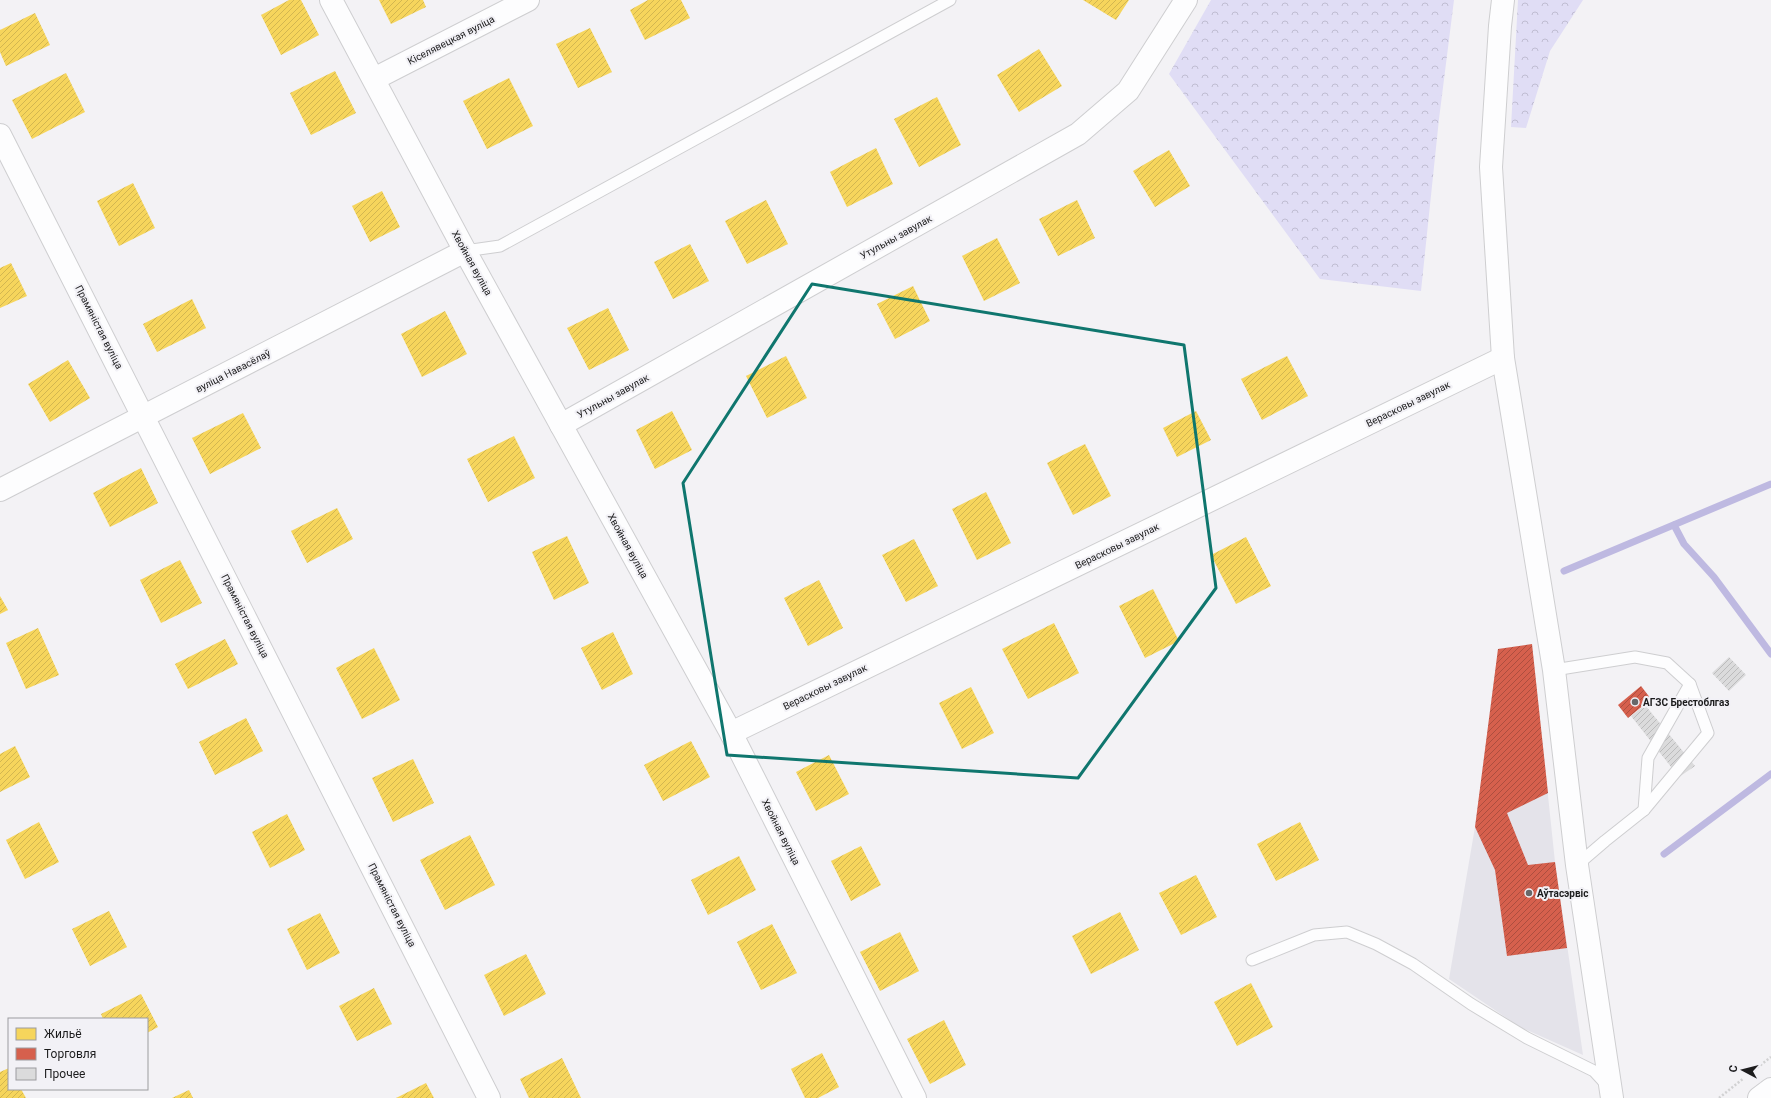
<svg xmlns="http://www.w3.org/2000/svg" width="1771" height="1098" font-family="Roboto,sans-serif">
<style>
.built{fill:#e4e3ea}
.forest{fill:url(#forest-crowns)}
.homes{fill:url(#homes-hatch)}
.shops{fill:url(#shops-hatch)}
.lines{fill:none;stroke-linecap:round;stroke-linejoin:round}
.stream{stroke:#beb9e1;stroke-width:7}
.building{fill:url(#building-hatch)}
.service-casing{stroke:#ceced0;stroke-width:13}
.minor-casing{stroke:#ceced0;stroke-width:24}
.secondary-casing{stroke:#ceced0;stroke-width:24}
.path{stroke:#d1d1d2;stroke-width:2.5;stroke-dasharray:2 2;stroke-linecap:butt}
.service{stroke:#fdfdfe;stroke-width:11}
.minor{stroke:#fdfdfe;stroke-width:22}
.secondary{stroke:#fdfdfe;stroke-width:22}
.marked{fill:none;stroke:#0f766e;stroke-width:3;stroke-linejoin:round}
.poi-dot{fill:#676769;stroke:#f2f1f6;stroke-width:1.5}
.labels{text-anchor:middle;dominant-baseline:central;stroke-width:4;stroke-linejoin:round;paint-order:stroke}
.street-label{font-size:10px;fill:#1c1c1d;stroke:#f2f1f6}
.poi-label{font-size:10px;font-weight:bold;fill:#1c1c1d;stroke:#f2f1f6;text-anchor:start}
</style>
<defs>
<pattern id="forest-crowns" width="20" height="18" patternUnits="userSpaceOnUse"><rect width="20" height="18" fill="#e0ddf5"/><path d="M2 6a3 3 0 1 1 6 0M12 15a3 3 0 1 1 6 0" fill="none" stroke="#c0bdd2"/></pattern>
<pattern id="homes-hatch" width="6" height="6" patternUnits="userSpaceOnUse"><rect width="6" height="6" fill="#f6d55c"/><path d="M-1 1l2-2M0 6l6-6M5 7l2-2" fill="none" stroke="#d2b650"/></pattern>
<pattern id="shops-hatch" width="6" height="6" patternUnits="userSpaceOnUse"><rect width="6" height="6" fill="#d6604d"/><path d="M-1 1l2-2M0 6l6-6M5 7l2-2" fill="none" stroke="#ad4e3f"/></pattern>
<pattern id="building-hatch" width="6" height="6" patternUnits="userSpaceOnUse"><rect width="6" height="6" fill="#dbdbdc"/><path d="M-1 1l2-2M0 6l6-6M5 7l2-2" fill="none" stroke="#bbbbbc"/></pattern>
</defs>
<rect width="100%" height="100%" fill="#f3f2f5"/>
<!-- built -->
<polygon class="built" points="1532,644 1555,862 1583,1055 1520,1027 1449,979 1475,827 1498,649"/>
<!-- forest -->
<g class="forest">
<polygon points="1211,0 1454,0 1439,119 1421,291 1320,279 1169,74"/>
<polygon points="1518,0 1583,0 1550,51 1526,128 1511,127"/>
</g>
<!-- homes -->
<g class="homes">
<polygon points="289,0 301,0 319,35 281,55 261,15"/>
<polygon points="379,0 423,0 426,7 391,24"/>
<polygon points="648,0 681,0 690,18 645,40 630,10"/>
<polygon points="1083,0 1129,0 1116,20"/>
<polygon points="35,13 50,45 6,66 0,52 0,30"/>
<polygon points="590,28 612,72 578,88 556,44"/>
<polygon points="1039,49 1062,86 1019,112 997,75"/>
<polygon points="335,71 356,113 311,135 290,93"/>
<polygon points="66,73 85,112 32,139 12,100"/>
<polygon points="509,78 533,126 487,149 463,101"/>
<polygon points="937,97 961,145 919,167 894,119"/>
<polygon points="876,148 893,184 847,207 830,172"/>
<polygon points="1169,150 1190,186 1155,207 1133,171"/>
<polygon points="133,183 155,228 119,246 97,201"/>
<polygon points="382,191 400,227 370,242 352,206"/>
<polygon points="766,200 788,244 747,264 725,221"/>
<polygon points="1077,200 1095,238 1058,256 1039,219"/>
<polygon points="997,238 1020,283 984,301 962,256"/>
<polygon points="690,244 709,281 673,299 654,262"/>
<polygon points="11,263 27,296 0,308 0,268"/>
<polygon points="913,286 930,321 895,339 877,304"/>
<polygon points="192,299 206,328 157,352 143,324"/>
<polygon points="608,308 629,350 589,370 567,328"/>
<polygon points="445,311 467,354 422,377 401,334"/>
<polygon points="786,356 807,398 767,418 746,376"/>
<polygon points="1287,356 1308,396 1262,420 1241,379"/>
<polygon points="68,360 90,398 50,422 28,384"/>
<polygon points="672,411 692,450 655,469 636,430"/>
<polygon points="1196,411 1211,440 1177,457 1163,428"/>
<polygon points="243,413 261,448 210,474 192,438"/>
<polygon points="514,436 535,478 488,502 467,459"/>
<polygon points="1085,444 1111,496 1073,515 1047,463"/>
<polygon points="141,468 158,503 110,527 93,493"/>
<polygon points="986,492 1011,543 977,560 952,509"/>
<polygon points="337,508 353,539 307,563 291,531"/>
<polygon points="567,536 589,583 554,600 532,552"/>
<polygon points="1246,537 1271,586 1236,604 1211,555"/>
<polygon points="914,539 938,586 906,602 882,555"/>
<polygon points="180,560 202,603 161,623 140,580"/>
<polygon points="819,580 843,628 808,646 784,598"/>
<polygon points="1153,589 1179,641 1145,658 1119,606"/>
<polygon points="0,596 8,610 0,614"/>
<polygon points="1054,623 1079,673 1028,699 1002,649"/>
<polygon points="38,628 59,675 26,689 6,643"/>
<polygon points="613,632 633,674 602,690 581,648"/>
<polygon points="225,639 238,664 188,689 175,664"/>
<polygon points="374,648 400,700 362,719 336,668"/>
<polygon points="971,687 994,733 962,749 939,703"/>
<polygon points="246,718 263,751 215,775 199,742"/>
<polygon points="691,741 710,777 663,801 644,765"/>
<polygon points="15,746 30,777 0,792 0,754"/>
<polygon points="829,755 849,794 816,811 796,772"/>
<polygon points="413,759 434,803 393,822 372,778"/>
<polygon points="287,814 305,850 270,868 252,832"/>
<polygon points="39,822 59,862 25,879 6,840"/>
<polygon points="1300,822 1319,860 1276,881 1257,844"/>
<polygon points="470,835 495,885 445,910 420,860"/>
<polygon points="861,846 881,885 851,901 831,861"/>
<polygon points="739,856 756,890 708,915 691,880"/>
<polygon points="1196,875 1217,917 1181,935 1159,893"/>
<polygon points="109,911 127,947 90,966 72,929"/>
<polygon points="1120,912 1139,950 1091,974 1072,936"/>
<polygon points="320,913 340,953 307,970 287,929"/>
<polygon points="772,924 797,973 761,990 737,942"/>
<polygon points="900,932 919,971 880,991 860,952"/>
<polygon points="526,954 546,994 504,1016 484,975"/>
<polygon points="1251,983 1273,1027 1237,1046 1214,1002"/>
<polygon points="374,988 392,1024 357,1041 339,1006"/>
<polygon points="141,994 158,1027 147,1033 147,1019 103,1019 101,1014"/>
<polygon points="944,1020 966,1065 930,1084 907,1039"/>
<polygon points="822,1053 839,1087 818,1098 805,1098 791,1069"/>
<polygon points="562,1058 581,1098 529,1098 520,1079"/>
<polygon points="9,1068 9,1089 21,1089 26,1098 0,1098 0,1072"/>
<polygon points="426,1083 434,1098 396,1098"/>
<polygon points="189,1090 193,1098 172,1098"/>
</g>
<!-- shops -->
<g class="shops">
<polygon points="1532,644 1548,793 1507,813 1528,865 1555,862 1567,948 1507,956 1495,870 1475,827 1498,649"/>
<polygon points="1641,686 1651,699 1628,718 1618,705"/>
</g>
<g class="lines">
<!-- stream -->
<g class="stream">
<polyline points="1674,525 1684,544 1714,577 1771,654"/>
<polyline points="1564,571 1771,484"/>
<polyline points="1664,854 1771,774"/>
</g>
</g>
<!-- building -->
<g class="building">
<polygon points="1729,657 1746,675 1729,691 1712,673"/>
<polygon points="1645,705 1695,766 1679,777 1631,716"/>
</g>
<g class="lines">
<!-- service casing -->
<g class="service-casing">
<g id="service">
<polyline points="465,251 500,246 950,0"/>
<polyline points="1554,670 1635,657 1667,663 1690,684 1708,733 1644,810 1605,841 1577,865"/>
<polyline points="1644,810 1648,758 1690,684"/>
<polyline points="1252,960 1314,935 1347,932 1376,944 1413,964 1471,1004 1527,1038 1594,1071 1606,1084"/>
</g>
</g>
<!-- minor casing -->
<g class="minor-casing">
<g id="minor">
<polyline points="331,0 465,251 731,733 915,1098"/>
<polyline points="1503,0 1500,26 1491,167 1503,358 1554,670 1577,865 1612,1098"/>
<polyline points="374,79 528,0"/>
<polyline points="0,135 489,1098"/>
<polyline points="561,425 1078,134 1128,91 1186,0"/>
<polyline points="0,490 465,251"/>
<polyline points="731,733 1503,358"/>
</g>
</g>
<!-- secondary casing -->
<g class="secondary-casing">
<polyline id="secondary" points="1759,1098 1771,1089"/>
</g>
<!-- path -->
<g class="path">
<polyline points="1754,1070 1771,1057"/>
<polyline points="1719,1098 1744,1078"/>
</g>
<!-- service -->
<use href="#service" class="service"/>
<!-- minor -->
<use href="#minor" class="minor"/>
<!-- secondary -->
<use href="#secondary" class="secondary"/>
</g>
<!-- marked area -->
<path class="marked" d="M812 284 1184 345 1216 588 1078 778 727 755 683 483Z"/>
<!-- markers -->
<g class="poi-dot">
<circle cx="1635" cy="702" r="4"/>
<circle cx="1529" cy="893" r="4"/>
</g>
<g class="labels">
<!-- street labels -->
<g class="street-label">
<text transform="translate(451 40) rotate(-27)">Кіселявецкая вуліца</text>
<text transform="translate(896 237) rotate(-29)">Утульны завулак</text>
<text transform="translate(472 263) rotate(61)">Хвойная вуліца</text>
<text transform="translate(99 327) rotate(63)">Прамяністая вуліца</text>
<text transform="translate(233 371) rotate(-27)">вуліца Навасёлаў</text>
<text transform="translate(613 396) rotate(-29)">Утульны завулак</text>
<text transform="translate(1408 404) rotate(-26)">Верасковы завулак</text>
<text transform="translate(628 546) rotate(61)">Хвойная вуліца</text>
<text transform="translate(1117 546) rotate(-26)">Верасковы завулак</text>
<text transform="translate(245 616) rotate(63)">Прамяністая вуліца</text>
<text transform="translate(825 687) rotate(-26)">Верасковы завулак</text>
<text transform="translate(781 832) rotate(63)">Хвойная вуліца</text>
<text transform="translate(392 905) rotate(63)">Прамяністая вуліца</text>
</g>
<!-- poi labels -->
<g class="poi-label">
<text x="1643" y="702">АГЗС Брестоблгаз</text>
<text x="1537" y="893">Аўтасэрвіс</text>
</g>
</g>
<!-- legend -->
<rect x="8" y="1018" width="140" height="72" fill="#f2f1f6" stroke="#9c9c9f"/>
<rect x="16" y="1028" width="20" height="12" fill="#f6d55c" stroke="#9c9c9f"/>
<text x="44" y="1038" font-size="12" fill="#1c1c1d">Жильё</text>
<rect x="16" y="1048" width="20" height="12" fill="#d6604d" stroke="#9c9c9f"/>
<text x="44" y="1058" font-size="12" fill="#1c1c1d">Торговля</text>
<rect x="16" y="1068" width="20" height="12" fill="#dbdbdc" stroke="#9c9c9f"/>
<text x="44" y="1078" font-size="12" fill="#1c1c1d">Прочее</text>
<!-- north arrow -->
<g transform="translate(1743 1070) rotate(277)" stroke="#f2f1f6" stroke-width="3" paint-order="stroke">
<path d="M0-3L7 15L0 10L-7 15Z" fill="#1c1c1d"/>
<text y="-6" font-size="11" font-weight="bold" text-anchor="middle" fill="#1c1c1d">С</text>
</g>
</svg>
